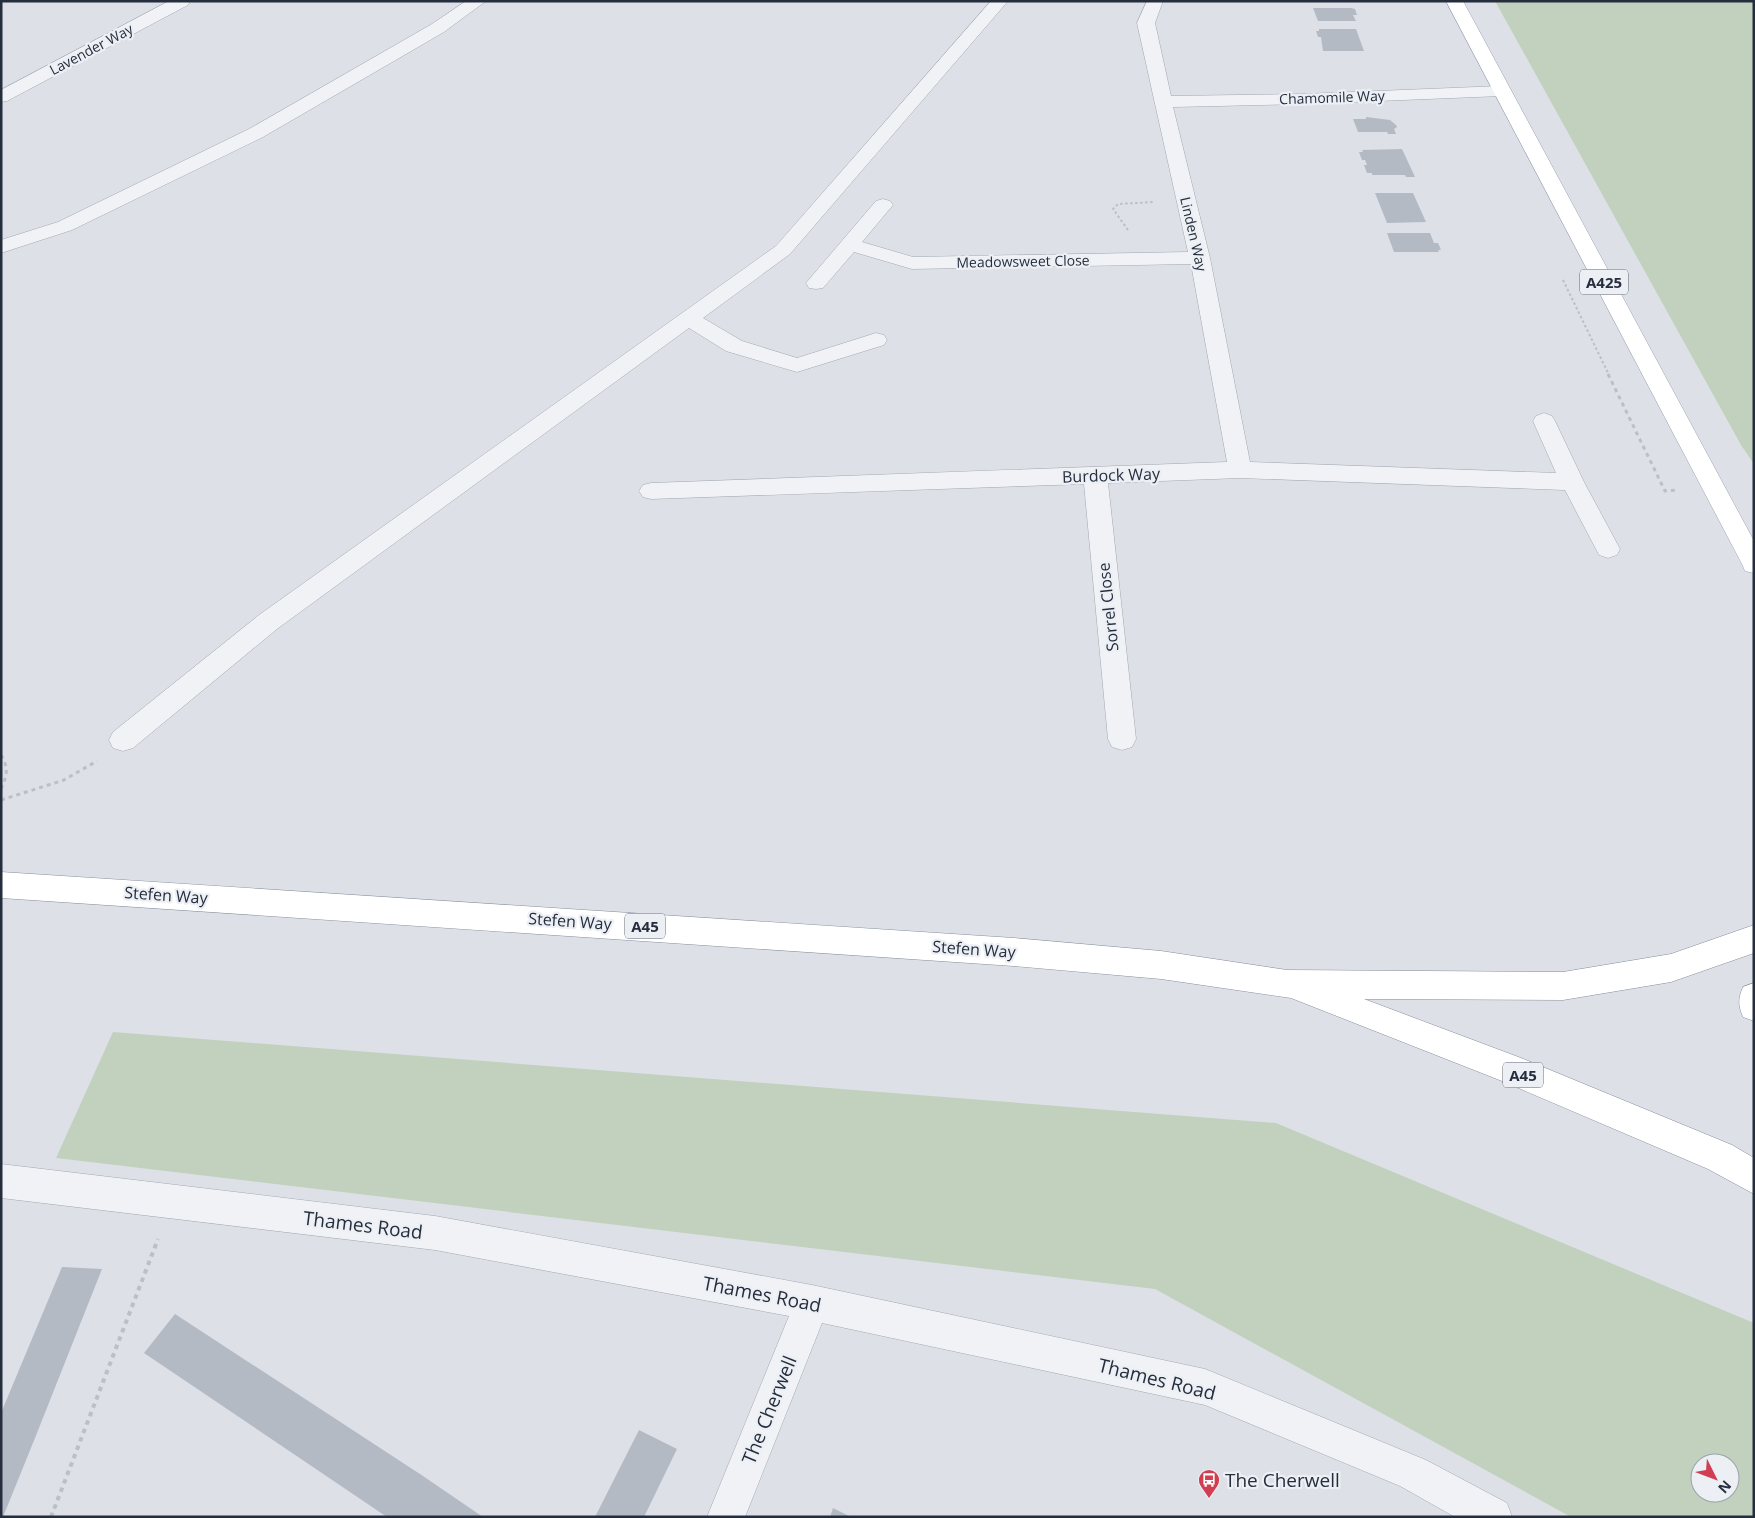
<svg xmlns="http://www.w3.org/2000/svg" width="1755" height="1518" font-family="'Open Sans',sans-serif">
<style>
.green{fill:#c2d1be;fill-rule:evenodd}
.building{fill:#b4bac4}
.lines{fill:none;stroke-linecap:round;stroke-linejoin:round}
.minor-casing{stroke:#a2a8b1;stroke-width:1}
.major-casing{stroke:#9ca5b3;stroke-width:1}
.highway-casing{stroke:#848e9e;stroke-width:1}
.path-far2{stroke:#bbbfc6;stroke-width:2;stroke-dasharray:2.5 2.5;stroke-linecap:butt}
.path-far1{stroke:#bbbfc6;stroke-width:3;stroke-dasharray:4 4;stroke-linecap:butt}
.path{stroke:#bbbfc6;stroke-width:4;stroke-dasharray:4.5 4.5;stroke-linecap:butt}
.minor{fill:#f0f2f6;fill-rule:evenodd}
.major{fill:#fff;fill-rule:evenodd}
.highway{fill:#fff;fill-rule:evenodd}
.labels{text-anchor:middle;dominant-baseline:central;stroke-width:4.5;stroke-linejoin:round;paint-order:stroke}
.far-street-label{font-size:14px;fill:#262e3e;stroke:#ecf0f5}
.shield{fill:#ecf0f5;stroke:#616875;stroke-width:1}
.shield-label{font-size:15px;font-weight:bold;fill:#262e3e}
.street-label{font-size:16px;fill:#262e3e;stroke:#ecf0f5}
.near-street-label{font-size:19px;fill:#262e3e;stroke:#ecf0f5}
.near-poi-label{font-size:19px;fill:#262e3e;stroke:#ecf0f5;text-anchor:start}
</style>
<rect width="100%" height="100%" fill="#dde1e7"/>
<!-- green -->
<g class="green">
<polygon points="1495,1 1754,1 1754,464 1741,445"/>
<path d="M113 1032 1276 1123 1754 1323V1517H1571L1155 1289 56 1158ZM1700 1463H1730V1493H1700Z"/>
</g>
<!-- building -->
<g class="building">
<polygon points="1313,8 1351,8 1355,9 1357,15 1353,15 1356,21 1318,21"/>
<polygon points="1319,29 1356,29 1364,51 1323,51 1321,37 1318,37 1316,31 1319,31"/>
<polygon points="1366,117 1390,120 1396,125 1397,127 1394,129 1396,134 1388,134 1387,132 1358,132 1353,119 1366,119"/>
<polygon points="1402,149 1415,177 1406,177 1405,175 1372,175 1372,173 1367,173 1364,165 1367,165 1365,160 1362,160 1359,152 1363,152 1362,150"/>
<polygon points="1375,193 1413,193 1426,222 1387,223"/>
<polygon points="1387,233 1430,233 1434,243 1438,243 1441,250 1438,250 1439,252 1394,252"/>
<polygon points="62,1267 102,1269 35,1438 3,1517 1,1517 1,1413"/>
<polygon points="175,1314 423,1476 483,1517 387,1517 144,1353"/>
<polygon points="639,1430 677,1449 644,1517 595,1517"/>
<polygon points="833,1508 851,1517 830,1517"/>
</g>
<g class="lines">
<!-- minor casing -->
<g class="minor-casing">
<g id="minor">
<polygon points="169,1 190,1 188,5 7,101 1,102 1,90"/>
<polygon points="466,1 486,1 444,32 263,137 72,230 1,253 1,240 58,222 249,129 432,24"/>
<polygon points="991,1 1008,1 790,254 703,318 742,341 797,358 876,333 884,335 887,340 884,345 797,372 726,351 689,328 277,629 133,748 123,751 113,748 109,740 113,732 259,615 776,246"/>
<polygon points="1147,1 1163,1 1155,23 1171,96 1304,94 1501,86 1507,87 1510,91 1507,95 1501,96 1304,104 1173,107 1210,258 1250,462 1556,473 1533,421 1536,416 1544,413 1552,416 1555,421 1584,482 1620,549 1617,555 1608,558 1599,555 1565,490 1240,478 1108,483 1136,739 1132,747 1122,750 1112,747 1108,739 1084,484 651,499 643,497 639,491 643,485 651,483 1227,462 1191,264 912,269 854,252 823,288 816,289 809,288 806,283 876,201 883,199 890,201 893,205 862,242 913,257 1188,252 1137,23"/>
<polygon points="1,1164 435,1216 812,1285 1205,1369 1426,1460 1507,1503 1512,1517 1455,1517 1400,1486 1205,1405 822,1323 745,1517 707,1517 789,1316 435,1250 1,1198"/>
</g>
</g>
<!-- major casing -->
<g class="major-casing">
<polygon id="major" points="1446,1 1463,1 1754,541 1754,573 1745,571 1742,564"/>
</g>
<!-- highway casing -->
<g class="highway-casing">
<g id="highway">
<polygon points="1,872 1014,938 1161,951 1287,970 1563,972 1671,954 1754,925 1754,953 1671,982 1563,1000 1364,999 1521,1058 1732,1145 1754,1158 1754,1194 1708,1169 1502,1081 1291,998 1161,979 1014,966 1,898"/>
<path d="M1754 983V1021L1743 1017C1738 1005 1738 999 1743 987Z"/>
</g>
</g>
<!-- path-far2 -->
<g class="path-far2">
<polyline points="1128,230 1113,209 1118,204 1154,202"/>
<polyline points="1563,280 1609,375"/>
</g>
<!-- path-far1 -->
<g class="path-far1">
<polyline points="1608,374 1665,491 1678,490"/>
<path d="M1 755C9 768 7 776 1 789"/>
<polyline points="1,800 64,780 97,761"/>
</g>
<!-- path -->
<polyline class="path" points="51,1517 158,1239"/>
<!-- minor -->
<use href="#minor" class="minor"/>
<!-- major -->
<use href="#major" class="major"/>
<!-- highway -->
<use href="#highway" class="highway"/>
</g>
<!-- icons -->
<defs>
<g id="bus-pin" transform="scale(1.125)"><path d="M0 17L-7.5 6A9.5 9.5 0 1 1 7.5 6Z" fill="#d13e51" stroke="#ecf0f5"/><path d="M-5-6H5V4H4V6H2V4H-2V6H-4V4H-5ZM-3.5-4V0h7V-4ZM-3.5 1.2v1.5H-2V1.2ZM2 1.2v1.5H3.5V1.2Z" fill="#fff"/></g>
</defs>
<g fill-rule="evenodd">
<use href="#bus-pin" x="1209" y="1480"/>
</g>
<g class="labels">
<!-- far-street labels -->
<g class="far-street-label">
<text transform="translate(91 49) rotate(-28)">Lavender Way</text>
<text transform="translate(1332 97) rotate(-2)">Chamomile Way</text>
<text transform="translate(1194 234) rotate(77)">Linden Way</text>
<text transform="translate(1023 261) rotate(-1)">Meadowsweet Close</text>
</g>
<!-- shield labels -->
<g class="shield">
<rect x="1580" y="269.5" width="48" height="25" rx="4"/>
<rect x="625" y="913.5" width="40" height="25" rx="4"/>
<rect x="1503" y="1062.5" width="40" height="25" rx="4"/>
</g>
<g class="shield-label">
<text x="1604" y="282">A425</text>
<text x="645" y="926">A45</text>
<text x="1523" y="1075">A45</text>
</g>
<!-- street labels -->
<g class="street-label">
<text transform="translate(1111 475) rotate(-2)">Burdock Way</text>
<text transform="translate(1108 607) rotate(-96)">Sorrel Close</text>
<text transform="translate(166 895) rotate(4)">Stefen Way</text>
<text transform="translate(570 921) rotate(4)">Stefen Way</text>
<text transform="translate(974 949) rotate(4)">Stefen Way</text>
</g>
<!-- near-street labels -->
<g class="near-street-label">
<text transform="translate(363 1225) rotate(7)">Thames Road</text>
<text transform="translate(762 1294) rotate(11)">Thames Road</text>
<text transform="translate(1157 1379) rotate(14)">Thames Road</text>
<text transform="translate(769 1410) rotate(-68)">The Cherwell</text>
</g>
<!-- near-poi labels -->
<g class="near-poi-label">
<text x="1225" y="1480">The Cherwell</text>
</g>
</g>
<!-- border -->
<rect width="1755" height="1518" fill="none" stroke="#262e3e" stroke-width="5"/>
<!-- north arrow -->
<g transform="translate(1715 1478) rotate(132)"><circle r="24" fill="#ecf0f5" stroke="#9da2ac"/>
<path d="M0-4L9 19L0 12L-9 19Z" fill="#d13e51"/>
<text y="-8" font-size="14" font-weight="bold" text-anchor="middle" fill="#262e3e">N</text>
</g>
</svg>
